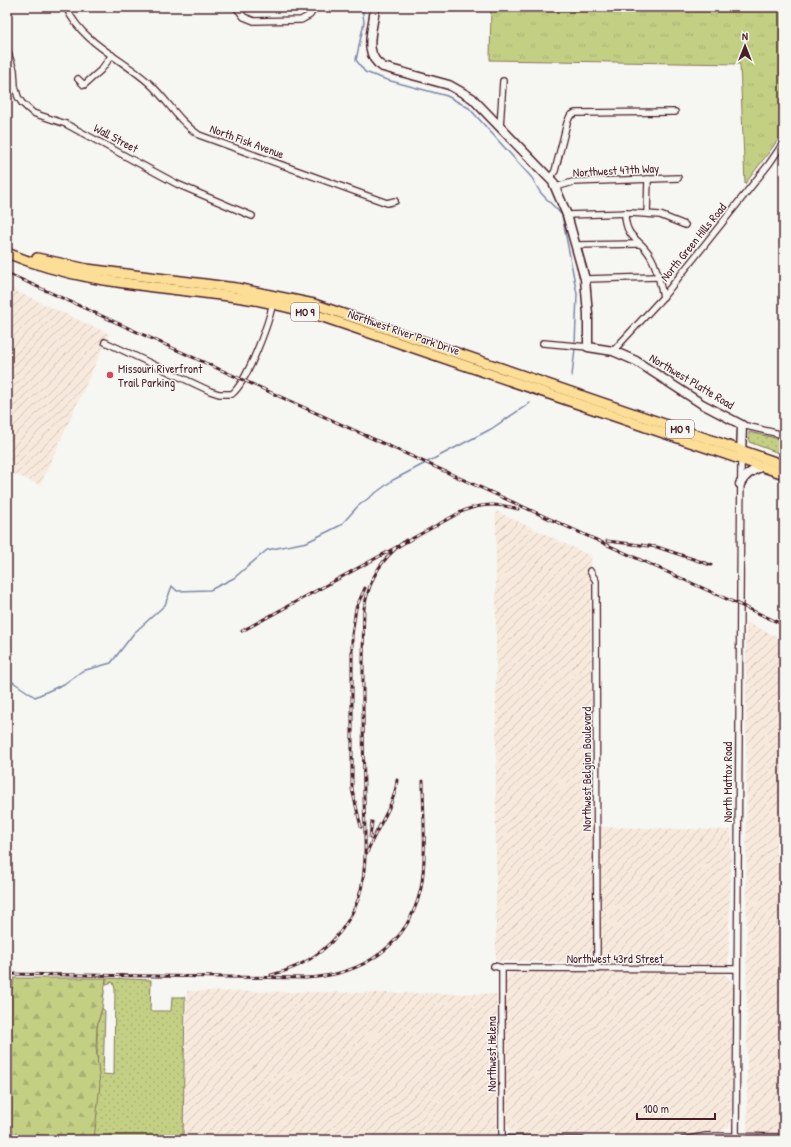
<svg xmlns="http://www.w3.org/2000/svg" width="791" height="1147" font-family="'Patrick Hand',sans-serif">
<style>
.industrial{fill:url(#industrial-furrows)}
.grass{fill:url(#grass-dots);stroke:#867858}
.forest{fill:url(#forest-firs);stroke:#867858}
.park{fill:url(#park-tufts);stroke:#867858}
.lines{fill:none;stroke-linecap:round;stroke-linejoin:round}
.stream{stroke:#7c88a7;stroke-width:1.5}
.street-casing{stroke:#4a1f2b;stroke-width:8}
.secondary-casing{stroke:#4a1f2b;stroke-width:11}
.primary-casing{stroke:#4a1f2b;stroke-width:12}
.street{stroke:#f6f6f2;stroke-width:5.5}
.secondary{stroke:#f6f6f2;stroke-width:8}
.primary{stroke:#fcde96;stroke-width:9}
.rail-casing{stroke:#4a1f2b;stroke-width:3}
.rail{stroke:#f6f6f2;stroke-width:1.5;stroke-dasharray:4.5;stroke-linecap:butt}
.poi-dot{fill:#d1495b;stroke:#f6f6f2;stroke-width:1.5}
.labels{text-anchor:middle;dominant-baseline:central;stroke-width:3;stroke-linejoin:round;paint-order:stroke}
.shield{fill:#f6f6f2;stroke:#7e6067;stroke-width:1}
.shield-label{font-size:11px;font-weight:bold;fill:#4a1f2b}
.street-label{font-size:12px;fill:#4a1f2b;stroke:#f6f6f2}
.poi-label{font-size:12px;fill:#4a1f2b;stroke:#f6f6f2;text-anchor:start}
</style>
<defs>
<pattern id="industrial-furrows" width="10" height="10" patternUnits="userSpaceOnUse"><rect width="10" height="10" fill="#f8e9dd"/><path d="M-1 1l2-2M0 10L10 0M9 11l2-2" fill="none" stroke="#d6c7be"/></pattern>
<pattern id="grass-dots" width="8" height="8" patternUnits="userSpaceOnUse"><rect width="8" height="8" fill="#c3d084"/><path d="M2 2h.1M6 6h.1" fill="none" stroke="#a9b272" stroke-width="1.8" stroke-linecap="round"/></pattern>
<pattern id="forest-firs" width="22" height="20" patternUnits="userSpaceOnUse"><rect width="22" height="20" fill="#c3d084"/><path d="M5 1l3.5 6h-7zM16 11l3.5 6h-7z" fill="#a9b272"/></pattern>
<pattern id="park-tufts" width="24" height="20" patternUnits="userSpaceOnUse"><rect width="24" height="20" fill="#c3d084"/><path d="M3 7l-1-3M5 7V3M7 7l1-3M15 17l-1-3M17 17v-4M19 17l1-3" fill="none" stroke="#a9b272"/></pattern>
</defs>
<rect width="100%" height="100%" fill="#f6f6f2"/>
<filter id="ink" filterUnits="userSpaceOnUse"><feTurbulence type="fractalNoise" baseFrequency=".025" numOctaves="2"/><feDisplacementMap in="SourceGraphic" scale="8" xChannelSelector="R" yChannelSelector="G"/><feConvolveMatrix kernelMatrix="1 2 1 2 8 2 1 2 1" color-interpolation-filters="sRGB"/></filter>
<g filter="url(#ink)">
<!-- industrial -->
<g class="industrial">
<polygon points="7,287 109,334 40,485 7,471"/>
<polygon points="496,511 591,556 591,829 603,827 732,830 728,965 496,961"/>
<polygon points="746,622 784,640 784,1140 747,1140"/>
<polygon points="515,971 720,973 726,975 732,982 733,988 731,1121 729,1127 720,1132 675,1136 521,1135 510,1132 506,1122 506,979 508,974"/>
<polygon points="187,991 497,994 497,1140 183,1140"/>
</g>
<!-- grass -->
<g class="grass">
<polygon points="749,432 784,440 784,455 749,442"/>
<polygon points="106,978 151,980 150,1011 171,1011 172,997 185,997 183,1140 94,1140 97,1065 97,1026 102,1008 105,1011 103,1074 114,1075 115,989 113,982 106,984"/>
</g>
<!-- forest -->
<polygon class="forest" points="14,978 106,978 102,1008 97,1026 96,1047 100,1084 94,1140 7,1140 7,997 13,987"/>
<!-- park -->
<polygon class="park" points="491,7 784,7 784,132 745,184 740,64 490,60"/>
<g class="lines">
<!-- stream -->
<g class="stream">
<polyline points="362,7 364,22 356,60 365,72 387,80 447,96 469,108 532,178 540,192 562,215 577,294 575,344"/>
<polyline points="572,376 575,348"/>
<polyline points="7,678 35,697 64,684 82,671 111,663 134,633 165,605 172,586 177,591 210,590 234,578 267,550 307,542 341,525 358,506 393,480 491,429 530,403"/>
</g>
<!-- street casing -->
<g class="street-casing">
<g id="street">
<path d="M66 7C82 43 121 58 149 83 167 99 178 121 199 135L387 203 395 201"/>
<polyline points="236,7 244,17 254,21 301,20 310,15 315,7"/>
<polyline points="7,50 14,70 15,86 18,97 22,103 33,113 66,124 177,184 252,216"/>
<polyline points="78,79 84,85 101,70 112,55"/>
<polyline points="500,127 503,81"/>
<polyline points="550,178 555,171 567,123 570,116 575,113 675,112"/>
<polyline points="556,187 573,182 678,178"/>
<path d="M625 213C625 240 641 238 651 257 658 269 660 284 663 297"/>
<polyline points="647,214 648,179"/>
<polyline points="567,215 631,213 660,215 685,225"/>
<polyline points="576,245 639,244"/>
<polyline points="585,279 658,277"/>
<path d="M105 342 210 391 219 394H232C247 382 270 321 273 301"/>
<polyline points="543,343 588,347"/>
<polyline points="613,351 663,297 769,164 784,142"/>
<polyline points="742,425 784,435"/>
<polyline points="590,571 596,581 597,969"/>
<polyline points="494,966 502,968 736,969"/>
<polyline points="502,968 502,1140"/>
<polyline points="502,1139 582,1140"/>
<polyline points="683,1140 706,1136 784,1137"/>
<polyline points="736,1140 741,460"/>
</g>
</g>
<!-- secondary casing -->
<g class="secondary-casing">
<g id="secondary">
<path d="M375 7C374 27 361 54 383 67L449 85 472 98 553 182 567 215 585 279 588 314V347L613 351 636 361 702 404 742 425 741 456"/>
<path d="M740 484C745 475 752 470 761 467"/>
</g>
</g>
<!-- primary casing -->
<g class="primary-casing">
<g id="primary">
<path d="M7 253C86 286 166 286 249 299 274 303 298 310 323 317L784 474"/>
<polyline points="37,258 87,269 236,288 314,304 784,465"/>
</g>
</g>
<!-- street -->
<use href="#street" class="street"/>
<!-- secondary -->
<use href="#secondary" class="secondary"/>
<!-- primary -->
<use href="#primary" class="primary"/>
<!-- rail casing -->
<g class="rail-casing">
<g id="rail">
<polyline points="7,273 784,625"/>
<polyline points="607,541 657,547 711,565"/>
<path d="M242 631 461 512C480 503 498 503 518 509"/>
<polyline points="361,827 352,789 352,635 356,608 365,588"/>
<polyline points="370,837 372,822"/>
<path d="M367 853C375 829 395 806 397 780"/>
<path d="M7 974 306 978C363 975 408 946 421 888 427 856 423 813 423 781"/>
<path d="M271 975C309 966 339 943 355 907 370 876 364 827 364 793 363 732 362 670 364 608 370 577 381 559 406 540"/>
</g>
</g>
<!-- rail -->
<use href="#rail" class="rail"/>
</g>
</g>
<!-- markers -->
<circle class="poi-dot" cx="110" cy="375" r="4"/>
<g class="labels">
<!-- shield labels -->
<g class="shield">
<rect x="291" y="303" width="28" height="18" rx="3"/>
<rect x="666" y="420" width="28" height="18" rx="3"/>
</g>
<g class="shield-label">
<text x="305" y="312">MO 9</text>
<text x="680" y="429">MO 9</text>
</g>
<!-- street labels -->
<g class="street-label">
<text transform="translate(116 138) rotate(28)">Wall Street</text>
<text transform="translate(247 141) rotate(20)">North Fisk Avenue</text>
<text transform="translate(616 170) rotate(-3)">Northwest 47th Way</text>
<text transform="translate(693 242) rotate(-51)">North Green Hills Road</text>
<text transform="translate(404 332) rotate(19)">Northwest River Park Drive</text>
<text transform="translate(692 381) rotate(31)">Northwest Platte Road</text>
<text transform="translate(586 769) rotate(-90)">Northwest Belgian Boulevard</text>
<text transform="translate(727 782) rotate(-90)">North Mattox Road</text>
<text x="615" y="958">Northwest 43rd Street</text>
<text transform="translate(491 1054) rotate(-90)">Northwest Helena</text>
</g>
<!-- poi labels -->
<g class="poi-label">
<text x="118" y="368">Missouri Riverfront<tspan x="118" dy="14">Trail Parking</tspan></text>
</g>
</g>
<!-- margin -->
<rect width="791" height="1147" fill="none" stroke="#f6f6f2" stroke-width="24"/>
<rect x="12" y="12" width="767" height="1123" fill="none" stroke="#4a1f2b" stroke-width="1.5" filter="url(#ink)"/>
<!-- north arrow -->
<g transform="translate(745 46)" stroke="#f6f6f2" stroke-width="3" paint-order="stroke">
<path d="M0-3L7 15L0 10L-7 15Z" fill="#4a1f2b"/>
<text y="-6" font-size="11" font-weight="bold" text-anchor="middle" fill="#4a1f2b">N</text>
</g>
<!-- scale -->
<path d="M637 1113v6h78v-6" fill="none" stroke="#4a1f2b" stroke-width="2"/>
<text x="643" y="1113" font-size="12" fill="#4a1f2b" stroke="#f6f6f2" stroke-width="3" paint-order="stroke">100 m</text>
</svg>
